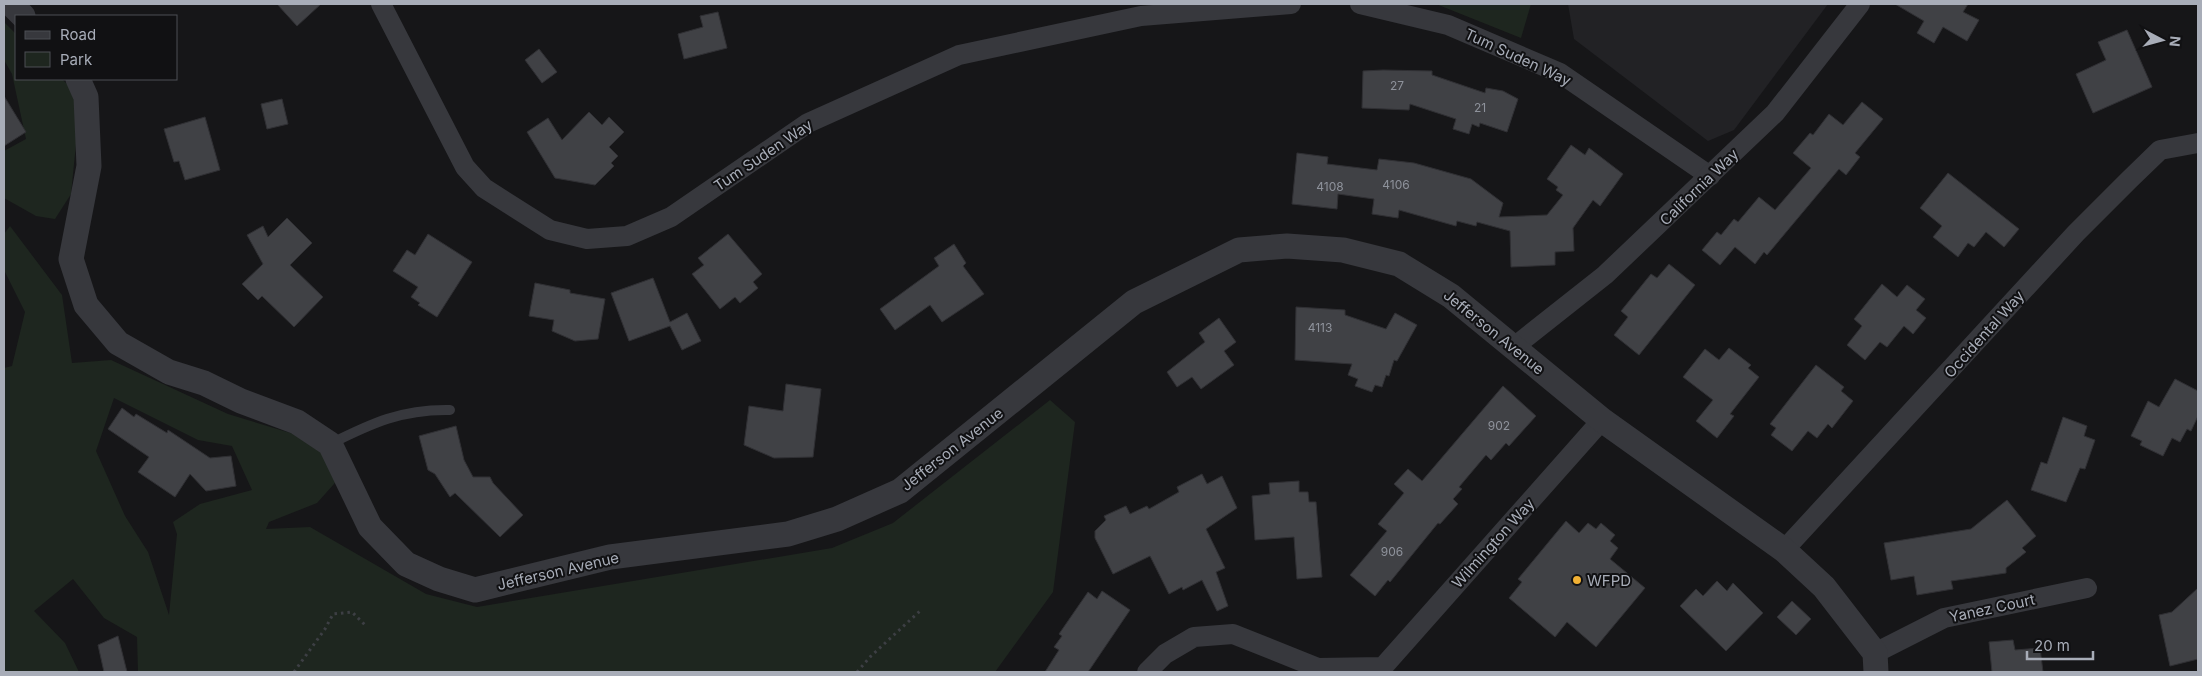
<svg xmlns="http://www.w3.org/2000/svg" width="2202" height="676" font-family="Inter,sans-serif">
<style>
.built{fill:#222225}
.green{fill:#1e261f;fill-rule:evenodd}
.building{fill:#404145;stroke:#303034}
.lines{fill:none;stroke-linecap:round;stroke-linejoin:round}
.path{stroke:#3d3f44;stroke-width:3;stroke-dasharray:2.5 4;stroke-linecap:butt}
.service{stroke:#37383d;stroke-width:10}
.minor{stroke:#37383d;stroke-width:20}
.tertiary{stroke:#37383d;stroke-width:25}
.poi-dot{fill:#f2b134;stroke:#111113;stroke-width:2}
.labels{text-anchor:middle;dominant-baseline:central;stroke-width:4;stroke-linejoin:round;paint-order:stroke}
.number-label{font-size:12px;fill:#8e929b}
.street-label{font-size:15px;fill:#a8adb8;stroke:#111113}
.poi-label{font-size:15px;fill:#a8adb8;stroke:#111113;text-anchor:start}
</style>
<rect width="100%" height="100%" fill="#161618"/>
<!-- built -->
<polygon class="built" points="1568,4 1828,4 1734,130 1708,141 1574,39"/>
<!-- green -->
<g class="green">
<polygon points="1436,4 1531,4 1521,38"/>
<polygon points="4,22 16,34 16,79 62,79 69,86 79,114 71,194 55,219 36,216 4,198 4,151 26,139 12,74 4,60"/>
<path d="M10 226 62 295 72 363 111 360 228 414 307 438 342 475 317 503 269 522 266 529 310 527 426 594 477 607 832 548 893 523 1050 400 1075 422 1053 592 995 672H138L137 637 104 618 73 579 34 611 65 643 79 672H4V368L12 366 25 312 4 270V234ZM114 398 198 440 232 446 252 490 200 504 173 522 177 534 169 615 148 552 125 516 96 451Z"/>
</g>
<!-- building -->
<g class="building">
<polygon points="277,4 321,4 297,26"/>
<polygon points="1895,4 1968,4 1963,12 1979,20 1967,41 1943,27 1934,43 1917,33 1924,21"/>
<polygon points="718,12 727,48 684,59 678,34 703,27 700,16"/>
<polygon points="2127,30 2152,87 2093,113 2076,74 2106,60 2098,42"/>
<polygon points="539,49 557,72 542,83 525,60"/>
<polygon points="1383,70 1432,71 1432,75 1485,93 1486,88 1503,91 1518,99 1507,132 1480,123 1479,127 1472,124 1469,134 1453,129 1456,119 1410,104 1409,110 1362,108 1363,71"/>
<polygon points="4,96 26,132 4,146"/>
<polygon points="282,99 288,124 267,129 261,104"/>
<polygon points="1862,102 1883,119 1855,153 1860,157 1846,175 1839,169 1767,255 1764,252 1755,264 1735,247 1720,265 1702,250 1717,232 1721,235 1734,219 1738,222 1759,197 1775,210 1811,168 1793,153 1810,133 1813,135 1829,114 1843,125"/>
<polygon points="589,112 602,125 609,117 624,132 609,147 618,156 611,163 614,166 595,185 555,178 527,132 548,118 562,140"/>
<polygon points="205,117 220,170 185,180 179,161 174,162 164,129"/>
<polygon points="1571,145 1585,155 1589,148 1623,174 1600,206 1593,200 1573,228 1574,251 1555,252 1555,265 1511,267 1510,231 1477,222 1476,226 1457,221 1456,226 1399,210 1398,218 1372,214 1374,199 1338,194 1337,209 1292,204 1297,153 1328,157 1327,164 1377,170 1379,159 1414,163 1471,179 1503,203 1499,217 1547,215 1563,195 1556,190 1558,187 1547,179"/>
<polygon points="1948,173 2019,229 2004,247 1986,232 1974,247 1968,243 1958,257 1933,237 1942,226 1920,208"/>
<polygon points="287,218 312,243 290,265 323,297 294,327 262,296 258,300 242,284 263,264 247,235 263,226 268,237"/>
<polygon points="428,234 472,262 437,317 418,305 420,303 411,297 418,287 393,271 407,250 415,255"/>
<polygon points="728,234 762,274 753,282 758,288 740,303 735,297 720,309 692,274 704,265 698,258"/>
<polygon points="954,244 966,263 963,266 984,294 942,322 930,305 895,330 880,309 939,266 934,258"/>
<polygon points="1669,264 1695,285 1639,355 1614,335 1628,317 1621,311 1651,274 1657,278"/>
<polygon points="653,278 670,322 687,313 701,341 682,350 670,326 629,341 611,293"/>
<polygon points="535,283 570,290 570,293 605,299 598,339 575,341 552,331 554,320 529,316"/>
<polygon points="1882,284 1897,297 1907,285 1925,299 1916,310 1926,318 1913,334 1904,326 1887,347 1880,342 1865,360 1847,345 1862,326 1854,319"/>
<polygon points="1296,307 1345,310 1345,315 1386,329 1395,313 1417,325 1397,361 1394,360 1389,376 1386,375 1382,387 1375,385 1372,392 1355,386 1358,379 1348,375 1352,364 1295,360"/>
<polygon points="1219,318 1236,342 1224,351 1234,365 1201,389 1192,377 1177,387 1167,372 1205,342 1199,333"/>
<polygon points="1729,348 1751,365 1748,368 1759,377 1730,414 1734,416 1717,438 1696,421 1713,400 1683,377 1705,349 1719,360"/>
<polygon points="1816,365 1844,387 1841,391 1853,401 1832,428 1828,424 1817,438 1808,431 1792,451 1771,435 1776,428 1770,424"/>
<polygon points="2175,379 2198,391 2198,416 2191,431 2187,429 2180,442 2172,438 2163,456 2140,445 2142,441 2131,436 2148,401 2159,407"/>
<polygon points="786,384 821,389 813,457 774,458 744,445 749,406 783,411"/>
<polygon points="1503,386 1536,416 1509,446 1506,443 1491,460 1486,455 1459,487 1462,489 1453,499 1458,504 1440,524 1438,523 1390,582 1388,580 1375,596 1350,575 1387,531 1378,524 1404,493 1394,484 1408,469 1422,481"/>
<polygon points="122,408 134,417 136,414 167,433 168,430 210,458 231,456 236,486 206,491 190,474 175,497 138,472 149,457 108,429"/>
<polygon points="2063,417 2087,426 2084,436 2095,440 2085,469 2080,468 2066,502 2031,490 2041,462 2047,464"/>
<polygon points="456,426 464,460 473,477 490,477 493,483 523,515 500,537 455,493 450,497 435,474 428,470 419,436"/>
<polygon points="1202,474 1207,484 1222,476 1237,508 1206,529 1225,568 1216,572 1228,606 1217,611 1202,580 1183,590 1182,587 1169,594 1150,556 1113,574 1095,538 1095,531 1106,520 1104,516 1126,506 1130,514 1147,506 1149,509 1179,492 1177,487"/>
<polygon points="1299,481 1299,492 1308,492 1309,502 1316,502 1322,577 1297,579 1294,537 1255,540 1252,496 1270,494 1269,483"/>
<polygon points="2007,500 2036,536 2022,548 2026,552 2006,568 2006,573 1951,581 1953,589 1917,595 1914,576 1891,580 1884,543 1971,529"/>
<polygon points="1566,521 1579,533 1588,523 1596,529 1601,523 1615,535 1610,541 1618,548 1610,559 1645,588 1596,647 1567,622 1555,637 1509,598 1522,582 1518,579"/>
<polygon points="1717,581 1727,591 1733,583 1763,613 1726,651 1680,606 1696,589 1703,596"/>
<polygon points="2198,588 2198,659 2170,666 2159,615 2172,612"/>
<polygon points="1102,591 1130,610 1088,672 1045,672 1059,650 1054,647 1062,636 1059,634 1088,592 1097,599"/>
<polygon points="1792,601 1811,619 1796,635 1777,617"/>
<polygon points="118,636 127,672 104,672 98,645"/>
<polygon points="2013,640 2015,650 2040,648 2043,672 1992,672 1989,642"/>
</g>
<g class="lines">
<!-- path -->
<g class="path">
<polyline points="294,672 325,629 333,614 352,612 367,627"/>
<polyline points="857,672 871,656 920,611"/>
</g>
<!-- service -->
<path class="service" d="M330 444C372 423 402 409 450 410"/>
<!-- minor -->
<g class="minor">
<polyline points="381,4 465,167 484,188 550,230 587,239 627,236 671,217 808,123 959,55 1141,16 1291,4"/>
<polyline points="1360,4 1448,25 1560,73 1710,176"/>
<polyline points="1514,347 1605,275 1775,113 1860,4"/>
<polyline points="1784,550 2076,233 2129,180 2160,150 2198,143"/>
<polyline points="1875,653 1944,618 2087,588"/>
<polyline points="1147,672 1165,654 1194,637 1233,634 1318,668 1383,667 1602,420"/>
</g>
<!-- tertiary -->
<g class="tertiary">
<polyline points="11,4 23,16"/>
<polyline points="78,79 86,97 89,166 71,259 86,305 118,343 169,372 204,383 241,401 297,422 330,444 370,527 406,564 439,579 475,590 610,557 788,534 837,519 900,491 1134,302 1239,250 1287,246 1343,250 1399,264 1451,296 1602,420 1784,550 1824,587 1875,653 1876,672"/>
</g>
</g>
<!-- markers -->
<circle class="poi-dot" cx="1577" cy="580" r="5"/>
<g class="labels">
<!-- number labels -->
<g class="number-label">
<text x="1397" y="85">27</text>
<text x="1480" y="107">21</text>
<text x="1396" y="184">4106</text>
<text x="1330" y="186">4108</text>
<text x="1320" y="327">4113</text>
<text x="1499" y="425">902</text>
<text x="1392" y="551">906</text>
</g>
<!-- street labels -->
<g class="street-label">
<text transform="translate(1518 57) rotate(25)">Tum Suden Way</text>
<text transform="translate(763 155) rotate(-34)">Tum Suden Way</text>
<text transform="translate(1699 187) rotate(-44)">California Way</text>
<text transform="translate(1494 332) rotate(39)">Jefferson Avenue</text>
<text transform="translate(1984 334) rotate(-48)">Occidental Way</text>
<text transform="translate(952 449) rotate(-38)">Jefferson Avenue</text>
<text transform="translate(1493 543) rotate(-48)">Wilmington Way</text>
<text transform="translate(558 571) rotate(-13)">Jefferson Avenue</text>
<text transform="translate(1992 608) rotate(-12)">Yanez Court</text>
</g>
<!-- poi labels -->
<g class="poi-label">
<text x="1587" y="580">WFPD</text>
</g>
</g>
<!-- border -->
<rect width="2202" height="676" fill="none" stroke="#a8adb8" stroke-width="10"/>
<!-- legend -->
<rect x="15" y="15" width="162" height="65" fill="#111113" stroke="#4d4f55"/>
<rect x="25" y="31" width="25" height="8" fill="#37383d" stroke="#4d4f55"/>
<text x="60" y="40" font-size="15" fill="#a8adb8">Road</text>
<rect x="25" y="52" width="25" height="15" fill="#1e261f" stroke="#4d4f55"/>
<text x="60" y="65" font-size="15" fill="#a8adb8">Park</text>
<!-- north arrow -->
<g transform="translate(2162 40) rotate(96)" stroke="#111113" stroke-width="4" paint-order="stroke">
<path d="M0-4L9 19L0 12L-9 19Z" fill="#a8adb8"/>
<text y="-8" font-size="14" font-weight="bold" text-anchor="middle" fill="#a8adb8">N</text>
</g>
<!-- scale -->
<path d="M2027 651v8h66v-8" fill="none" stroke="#a8adb8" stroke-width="2.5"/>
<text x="2034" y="651" font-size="15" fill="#a8adb8" stroke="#111113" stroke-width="4" paint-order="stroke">20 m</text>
</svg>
